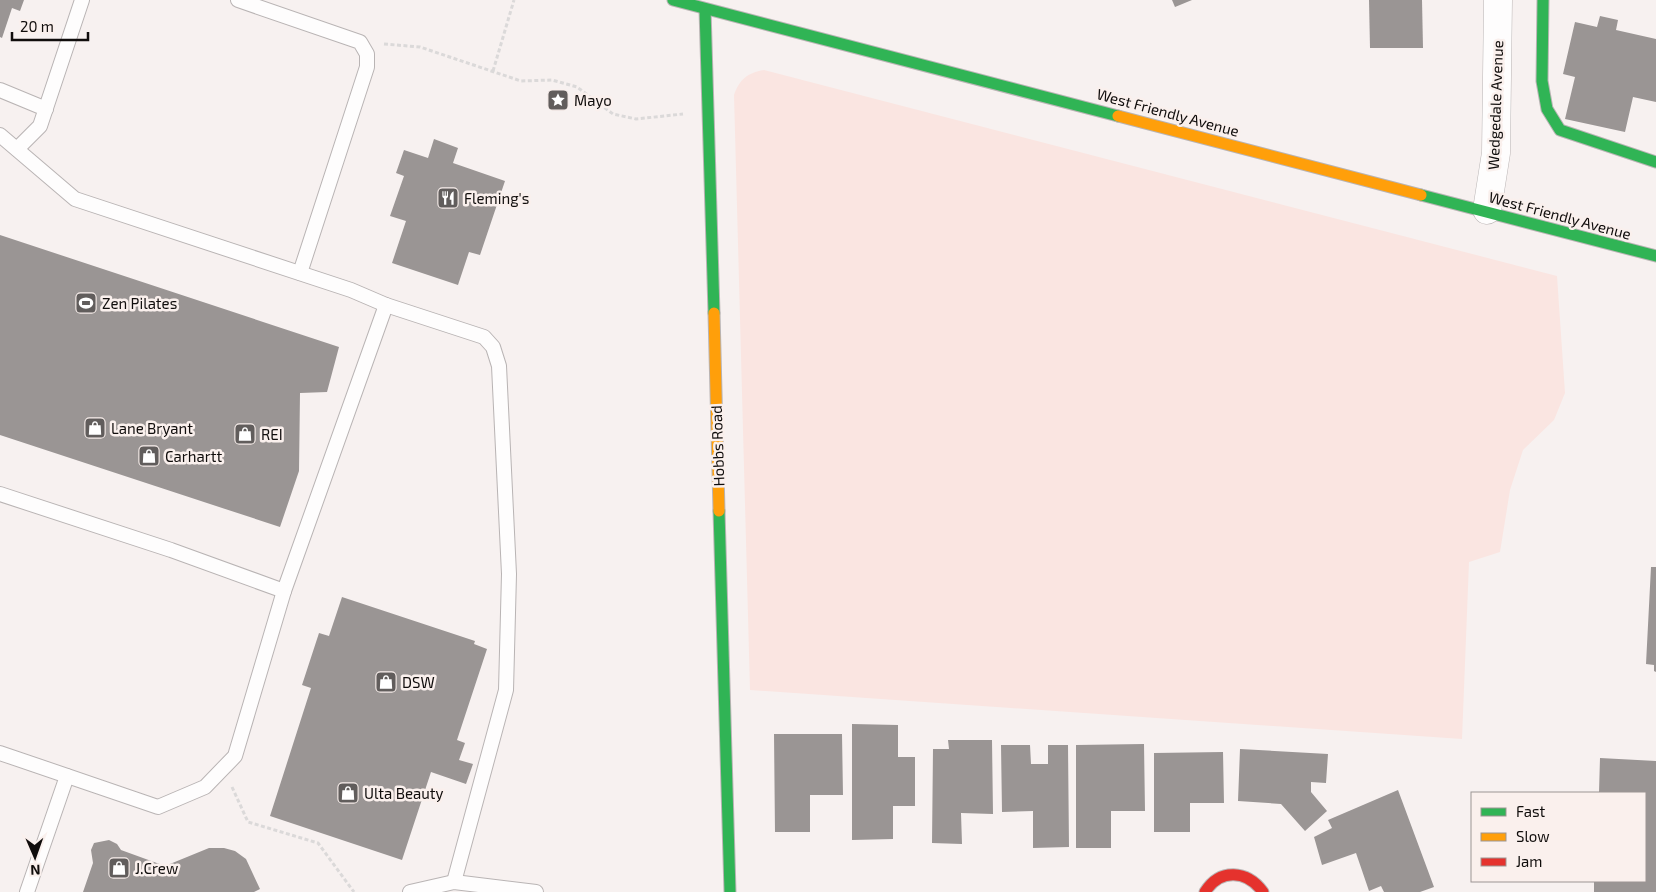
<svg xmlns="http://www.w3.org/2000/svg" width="1656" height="892" font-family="'Exo 2',sans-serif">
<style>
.green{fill:#fae5e1}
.building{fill:#9a9594}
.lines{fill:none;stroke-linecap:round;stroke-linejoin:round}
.lane-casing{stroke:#b9b4b4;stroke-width:16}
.street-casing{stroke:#b9b4b4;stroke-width:29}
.fast-casing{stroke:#b9b4b4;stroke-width:13}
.slow-casing{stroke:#b9b4b4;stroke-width:13}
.jam-casing{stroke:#b9b4b4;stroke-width:13}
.path{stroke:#dbd9d9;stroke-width:3;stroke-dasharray:4 2.5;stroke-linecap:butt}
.lane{stroke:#fefdfd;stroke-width:14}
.street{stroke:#fefdfd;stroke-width:28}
.fast{stroke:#30b455;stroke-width:11}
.slow{stroke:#ff9f0a;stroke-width:11}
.jam{stroke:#e5322d;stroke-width:11}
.labels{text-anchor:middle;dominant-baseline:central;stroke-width:5;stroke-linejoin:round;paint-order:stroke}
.poi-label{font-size:15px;fill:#100d0c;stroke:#faf0ed;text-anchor:start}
.street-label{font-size:15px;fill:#100d0c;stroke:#faf0ed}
</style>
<rect width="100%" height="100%" fill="#f7f1f0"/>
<!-- green -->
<path class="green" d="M764 70 1557 276 1565 393 1554 420 1523 450 1510 490 1500 552 1469 562 1462 739 750 690 734 95C740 79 747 73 764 70Z"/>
<!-- building -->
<g class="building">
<polygon points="0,0 24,0 20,11 12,8 2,38 0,37"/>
<polygon points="1172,0 1192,0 1175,7"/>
<polygon points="1369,0 1422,0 1423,48 1370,48"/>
<polygon points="1600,16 1618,20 1616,30 1656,39 1656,102 1633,97 1625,132 1565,119 1575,77 1563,74 1575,22 1597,27"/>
<polygon points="434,139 458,148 453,163 505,181 480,255 469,252 458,285 392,263 406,221 390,216 404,176 396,173 404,150 428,158"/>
<polygon points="0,235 339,347 327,392 300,393 299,471 280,527 0,435"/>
<polygon points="1651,567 1656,567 1656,672 1654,671 1654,665 1646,664"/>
<polygon points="342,597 475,641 474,644 487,649 457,740 465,743 459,760 473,764 466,784 431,772 402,860 270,816 311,688 302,685 319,633 329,636"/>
<polygon points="852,724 898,725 898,757 915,757 915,806 893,806 893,839 852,840"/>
<polygon points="774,734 842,734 843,795 810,795 810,832 775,832"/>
<polygon points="948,740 992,740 993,814 961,813 962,844 932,843 933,749 949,749"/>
<polygon points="1144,744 1145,811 1111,811 1111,848 1076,848 1076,745"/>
<polygon points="1001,745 1030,745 1031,764 1048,764 1048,745 1068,745 1069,847 1033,848 1033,811 1002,812"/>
<polygon points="1240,749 1328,754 1326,783 1311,782 1311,792 1327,811 1305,831 1281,804 1238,801"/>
<polygon points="1223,752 1224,803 1190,803 1190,832 1154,832 1154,753"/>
<polygon points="1600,758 1656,761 1656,892 1594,892 1594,881 1645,881 1645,793 1599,793"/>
<polygon points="1398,790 1434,887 1420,892 1384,892 1381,886 1369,891 1356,853 1322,865 1314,837 1332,828 1328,820"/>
<polygon points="109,840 117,844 121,850 165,866 209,848 224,848 235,851 246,859 260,889 254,892 83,892 93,863 91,850 94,843"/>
</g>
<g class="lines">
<!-- lane casing -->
<g class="lane-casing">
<g id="lane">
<polyline points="238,0 360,42 367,54 367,67 300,273"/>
<polyline points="0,90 46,109"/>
<polyline points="0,135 75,199 351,290 386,305 284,591 235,756 205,787 158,807 0,753"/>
<polyline points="17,149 40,126 82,0"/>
<polyline points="386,305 484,337 493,347 499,366 509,574 506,690 454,882"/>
<polyline points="0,494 171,550 284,591"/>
<polyline points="27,892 67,776"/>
<polyline points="410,892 454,882 536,892"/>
</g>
</g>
<!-- street casing -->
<g class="street-casing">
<polyline id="street" points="1487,210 1496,153 1498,0"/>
</g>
<!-- fast casing -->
<g class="fast-casing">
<g id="fast">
<polyline points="673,0 1118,116"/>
<polyline points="1543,0 1542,81 1547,109 1560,130 1656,162"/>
<polyline points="705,9 714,313"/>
<polyline points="1421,195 1656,256"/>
<polyline points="719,511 730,892"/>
</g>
</g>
<!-- slow casing -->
<g class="slow-casing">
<g id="slow">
<polyline points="1118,116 1421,195"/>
<polyline points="714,313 719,511"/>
</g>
</g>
<!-- jam casing -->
<g class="jam-casing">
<path id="jam" d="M1205 892C1220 868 1247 870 1263 892"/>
</g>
<!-- path -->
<g class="path">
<polyline points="384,44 420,47 521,81 552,80 577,87 613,114 636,119 683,114"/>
<polyline points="493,71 514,0"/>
<polyline points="232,787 248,822 318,843 354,892"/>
</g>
<!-- lane -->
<use href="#lane" class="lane"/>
<!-- street -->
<use href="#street" class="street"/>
<!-- fast -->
<use href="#fast" class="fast"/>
<!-- slow -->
<use href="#slow" class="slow"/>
<!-- jam -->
<use href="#jam" class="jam"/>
</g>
<!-- icons -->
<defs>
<g id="sight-square" transform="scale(1.125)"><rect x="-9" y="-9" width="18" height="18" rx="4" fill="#615d5c" stroke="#faf0ed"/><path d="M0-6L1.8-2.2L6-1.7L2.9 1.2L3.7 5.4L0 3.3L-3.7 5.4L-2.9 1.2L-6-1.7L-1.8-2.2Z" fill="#fff"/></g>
<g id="restaurant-square" transform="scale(1.125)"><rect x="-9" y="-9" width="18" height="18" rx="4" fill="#615d5c" stroke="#faf0ed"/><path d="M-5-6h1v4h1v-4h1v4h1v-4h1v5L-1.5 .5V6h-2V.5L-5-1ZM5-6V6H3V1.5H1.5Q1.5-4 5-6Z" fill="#fff"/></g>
<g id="stadium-square" transform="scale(1.125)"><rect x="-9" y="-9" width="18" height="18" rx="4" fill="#615d5c" stroke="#faf0ed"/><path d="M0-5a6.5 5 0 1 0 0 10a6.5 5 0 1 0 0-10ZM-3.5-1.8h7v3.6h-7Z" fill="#fff"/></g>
<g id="shop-square" transform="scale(1.125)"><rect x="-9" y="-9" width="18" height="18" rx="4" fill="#615d5c" stroke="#faf0ed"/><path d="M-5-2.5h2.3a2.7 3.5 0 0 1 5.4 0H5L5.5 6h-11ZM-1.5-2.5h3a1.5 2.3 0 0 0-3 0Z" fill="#fff"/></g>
</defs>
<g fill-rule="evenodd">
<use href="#sight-square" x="558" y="100"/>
<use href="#restaurant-square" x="448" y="198"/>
<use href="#stadium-square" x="86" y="303"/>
<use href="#shop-square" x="95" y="428"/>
<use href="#shop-square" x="245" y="434"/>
<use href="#shop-square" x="149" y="456"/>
<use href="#shop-square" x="386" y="682"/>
<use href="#shop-square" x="348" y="793"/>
<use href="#shop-square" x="119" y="868"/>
</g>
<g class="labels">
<!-- poi labels -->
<g class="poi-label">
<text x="574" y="100">Mayo</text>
<text x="464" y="198">Fleming's</text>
<text x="102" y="303">Zen Pilates</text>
<text x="111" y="428">Lane Bryant</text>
<text x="261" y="434">REI</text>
<text x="165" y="456">Carhartt</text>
<text x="402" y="682">DSW</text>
<text x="364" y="793">Ulta Beauty</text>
<text x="135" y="868">J.Crew</text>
</g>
<!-- street labels -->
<g class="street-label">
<text transform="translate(1495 105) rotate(-88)">Wedgedale Avenue</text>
<text transform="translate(1168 112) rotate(15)">West Friendly Avenue</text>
<text transform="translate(1560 215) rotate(15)">West Friendly Avenue</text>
<text transform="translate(717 446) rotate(-92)">Hobbs Road</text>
</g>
</g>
<!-- legend -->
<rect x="1471" y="792" width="175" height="90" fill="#faf0ed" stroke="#9c9593"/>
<rect x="1481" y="808" width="25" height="8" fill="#30b455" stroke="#9c9593"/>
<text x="1516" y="817" font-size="15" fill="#100d0c">Fast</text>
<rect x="1481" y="833" width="25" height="8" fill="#ff9f0a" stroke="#9c9593"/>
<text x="1516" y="842" font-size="15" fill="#100d0c">Slow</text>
<rect x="1481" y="858" width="25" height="8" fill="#e5322d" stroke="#9c9593"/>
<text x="1516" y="867" font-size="15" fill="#100d0c">Jam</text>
<!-- north arrow -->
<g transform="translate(35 857) rotate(178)" stroke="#faf0ed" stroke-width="4" paint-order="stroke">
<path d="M0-4L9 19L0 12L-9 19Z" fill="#100d0c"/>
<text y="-8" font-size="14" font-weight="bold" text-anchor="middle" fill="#100d0c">N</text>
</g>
<!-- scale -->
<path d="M12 32v8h76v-8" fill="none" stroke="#100d0c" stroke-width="2.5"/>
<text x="20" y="32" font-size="15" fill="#100d0c" stroke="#faf0ed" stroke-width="4" paint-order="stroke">20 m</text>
</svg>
